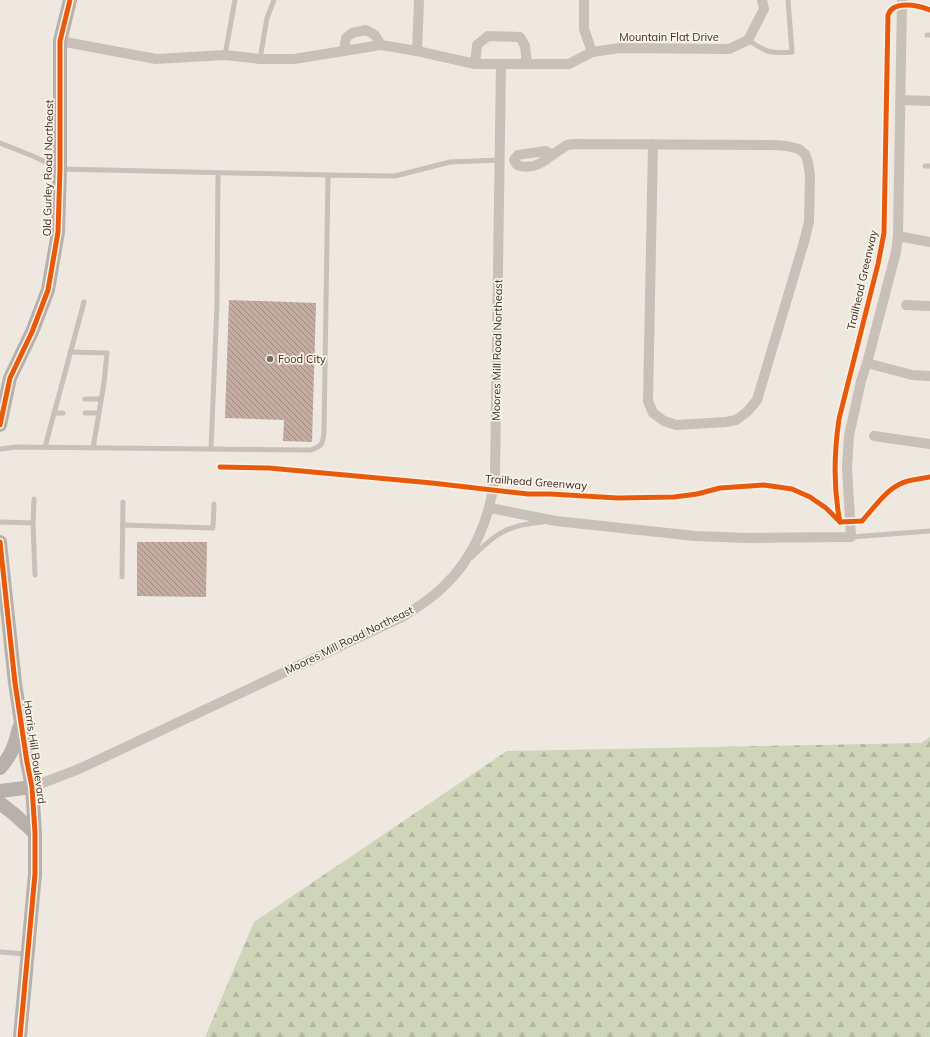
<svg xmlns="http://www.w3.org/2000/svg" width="930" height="1037" font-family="Mulish,sans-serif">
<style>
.forest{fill:url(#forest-firs)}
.building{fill:url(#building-back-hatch)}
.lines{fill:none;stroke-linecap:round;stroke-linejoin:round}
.lane{stroke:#c8c0b9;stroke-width:5}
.street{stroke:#c8c0b9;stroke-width:10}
.secondary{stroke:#b8b0aa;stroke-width:14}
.cycleway-casing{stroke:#fbf3e7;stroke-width:8}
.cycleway{stroke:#e8590c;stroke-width:5}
.poi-dot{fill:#786e68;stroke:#fbf3e7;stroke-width:1.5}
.labels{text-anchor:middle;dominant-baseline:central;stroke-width:3.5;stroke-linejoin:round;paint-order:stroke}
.street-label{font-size:11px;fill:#392d27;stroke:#fbf3e7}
.poi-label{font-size:11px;fill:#392d27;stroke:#fbf3e7;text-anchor:start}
</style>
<defs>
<pattern id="forest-firs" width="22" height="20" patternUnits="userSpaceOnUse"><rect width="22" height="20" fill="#ced5b9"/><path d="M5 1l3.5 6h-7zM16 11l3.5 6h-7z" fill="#b2b79f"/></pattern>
<pattern id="building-back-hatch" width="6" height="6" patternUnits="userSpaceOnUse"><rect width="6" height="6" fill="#c4aca0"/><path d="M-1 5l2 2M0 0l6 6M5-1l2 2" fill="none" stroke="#a08c82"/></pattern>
</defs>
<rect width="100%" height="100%" fill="#eee8e0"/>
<!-- forest -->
<polygon class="forest" points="930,737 930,1037 205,1037 254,922 507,751 921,743"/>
<!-- building -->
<g class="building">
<polygon points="229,300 316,303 312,442 283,441 284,420 225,418"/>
<polygon points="137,542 207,542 206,597 137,596"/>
</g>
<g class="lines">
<!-- lane -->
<g class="lane">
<polyline points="927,35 930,35"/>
<path d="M748 40C766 52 770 54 792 52L788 0"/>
<polyline points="225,55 235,0"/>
<polyline points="260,59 267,18 274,0"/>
<polyline points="0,143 33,156 60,169 328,175"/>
<polyline points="925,166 930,166"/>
<polyline points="70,352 107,353 104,383 93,448"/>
<polyline points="85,399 101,399"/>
<polyline points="54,413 63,413"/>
<polyline points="85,413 99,413"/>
<polyline points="45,447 84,302"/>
<path d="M0 449 17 447 311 450C322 446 323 444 324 432L328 175 395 176 450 162 499 160"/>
<polyline points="211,449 217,304 218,173"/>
<polyline points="34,499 33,523 35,575"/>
<polyline points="0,522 33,523"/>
<polyline points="123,525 213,528 214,504"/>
<polyline points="851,537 930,531"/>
<path d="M472 557C496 533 508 525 543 522"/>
<polyline points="122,577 123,502"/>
<polyline points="0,952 27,954"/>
</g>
<!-- street -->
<g class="street">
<polyline points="584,0 584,29 592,52"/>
<polyline points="60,41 156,59 225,55 260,59 294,59 381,45 417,51 475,64 569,64 592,52 620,48 729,49 748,40 764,9 762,0"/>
<polyline points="344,51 346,38 352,33 366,30 375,35 381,45"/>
<polyline points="417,51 419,0"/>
<polyline points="475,64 477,45 488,36 520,37 525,46 527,64"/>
<polyline points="901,100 930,101"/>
<path d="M546 151 552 155C542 164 531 170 517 165L514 160C515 159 517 156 518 155 520 154 541 152 546 151Z"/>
<polyline points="552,155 567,145 575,144 773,145 787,146 799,149 805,154 808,162 810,176 809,222 804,242 757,400 747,412 736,420 726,422 676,425 664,421 653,413 648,401 653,144"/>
<polyline points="898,236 930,242"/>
<polyline points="906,305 930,306"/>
<polyline points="867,363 912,375 930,376"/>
<polyline points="874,436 930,444"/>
<polyline points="490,508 556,521 695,536 748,538 851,537 847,467 849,436 861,381 867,363 896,252 898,236 902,0"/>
<path d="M32 787 79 769 402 617C416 608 430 600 442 588 474 559 491 516 495 474L501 65"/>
</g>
<!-- secondary -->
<g class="secondary">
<polyline points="0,425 10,378 32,332 48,290 58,232 60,169 60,41 70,0"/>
<polyline points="0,542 15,683 27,762 32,787 35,833 35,874 20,1037"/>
<path d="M0 768C12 755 15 744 19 728"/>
<polyline points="0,791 32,787"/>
<polyline points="0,803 14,814 35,833"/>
</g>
<!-- cycleway casing -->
<g class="cycleway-casing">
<g id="cycleway">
<path d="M930 10C918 5 893 0 888 15L884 233 878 264 839 419C834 453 833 487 840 522L862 521C873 509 885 491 900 484 909 479 920 479 930 477"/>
<polyline points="0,425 10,378 32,332 48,290 58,232 60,169 60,41 70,0"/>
<polyline points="220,467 269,468 432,483 528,494 550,494 618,498 674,497 697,494 720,488 764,485 792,489 810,497 826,508 840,522"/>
<polyline points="0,542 15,683 27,762 32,787 35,833 35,874 20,1037"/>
</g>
</g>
<!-- cycleway -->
<use href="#cycleway" class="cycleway"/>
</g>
<!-- markers -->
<circle class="poi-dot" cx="270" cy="359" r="4"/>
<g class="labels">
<!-- street labels -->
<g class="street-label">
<text x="669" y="37">Mountain Flat Drive</text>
<text transform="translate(48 168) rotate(-89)">Old Gurley Road Northeast</text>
<text transform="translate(862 280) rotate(-77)">Trailhead Greenway</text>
<text transform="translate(497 350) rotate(-89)">Moores Mill Road Northeast</text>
<text transform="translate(536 482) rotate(4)">Trailhead Greenway</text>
<text transform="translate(349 640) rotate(-26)">Moores Mill Road Northeast</text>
<text transform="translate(35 752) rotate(82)">Harris Hill Boulevard</text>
</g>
<!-- poi labels -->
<g class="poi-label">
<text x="278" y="359">Food City</text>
</g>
</g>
</svg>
